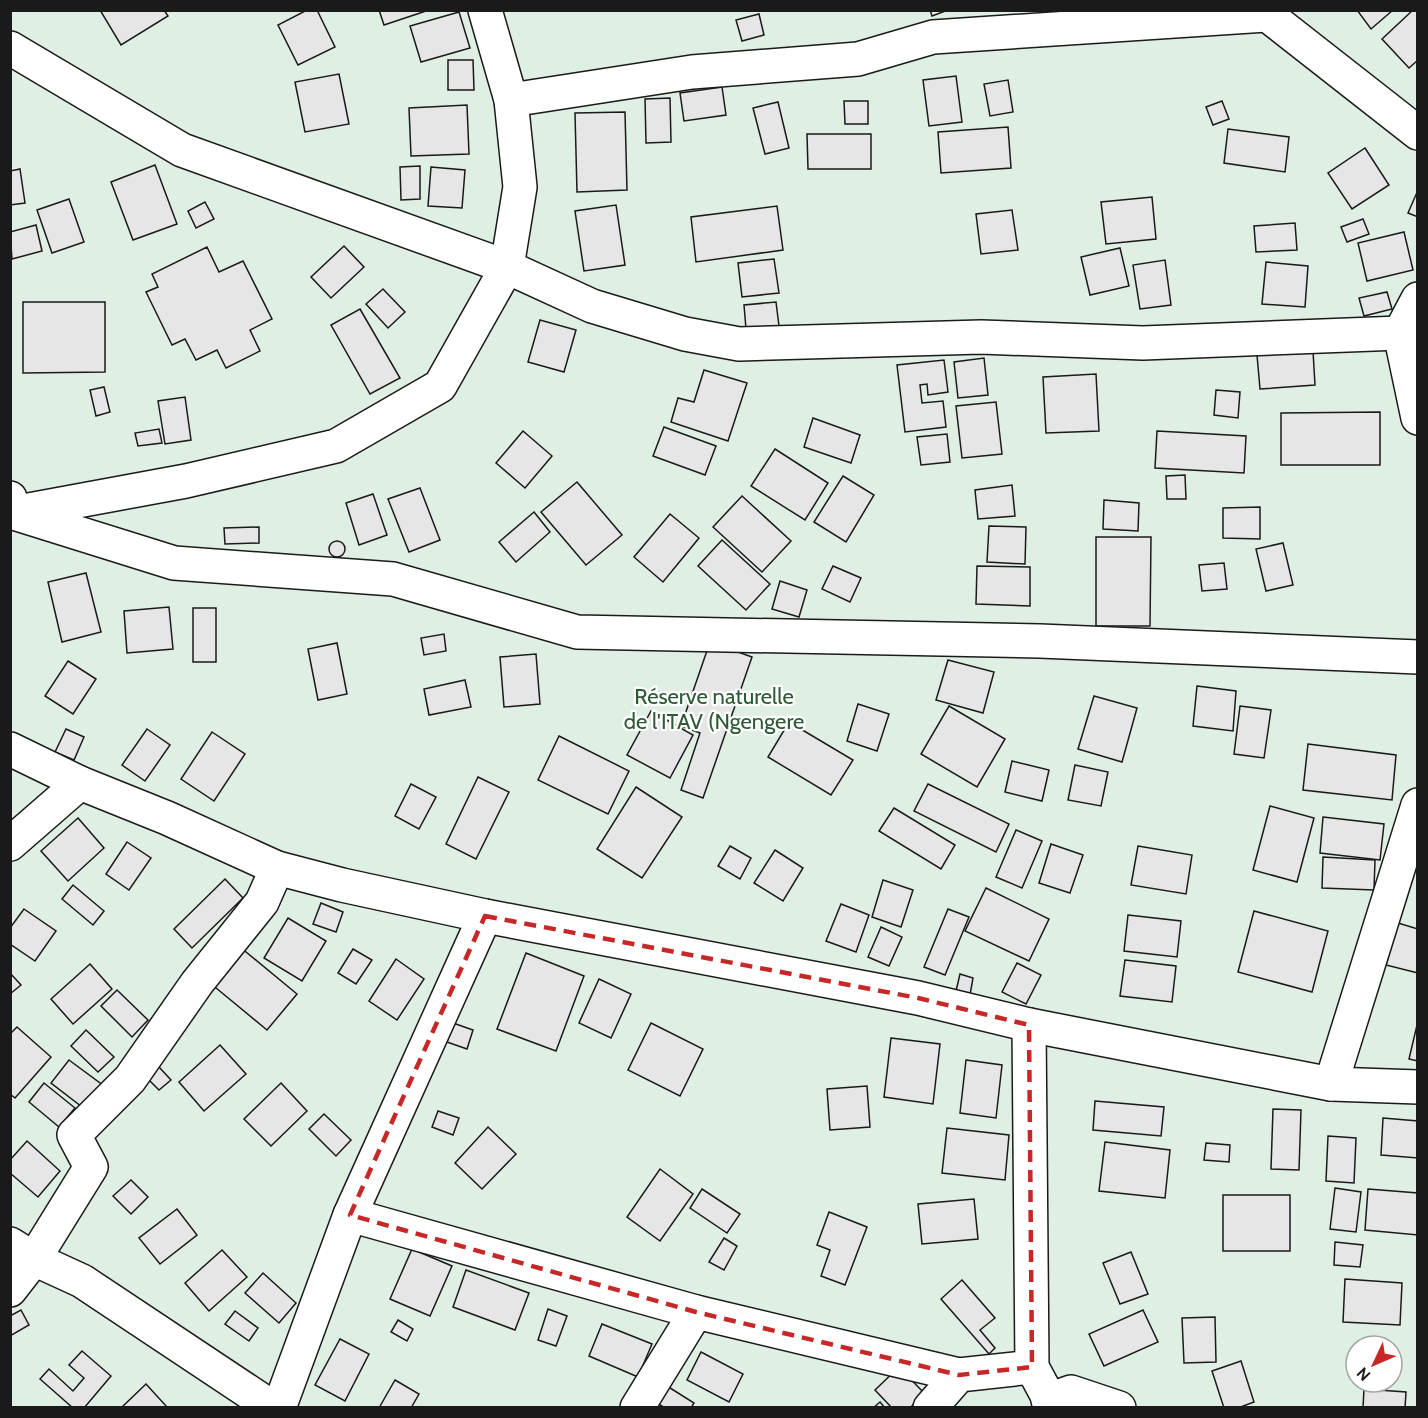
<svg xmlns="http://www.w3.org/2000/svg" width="1428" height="1418" font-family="Cabin,sans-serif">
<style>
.green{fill:#e0efe3;stroke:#6a6a6a;stroke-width:1.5;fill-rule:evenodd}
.building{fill:#e6e6e6;stroke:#1a1a1a;stroke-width:1.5}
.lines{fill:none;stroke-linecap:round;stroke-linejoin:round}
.street-casing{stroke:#1a1a1a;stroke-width:36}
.street{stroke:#fff;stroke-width:33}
.marked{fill:none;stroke:#c62828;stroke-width:4.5;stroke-dasharray:12 8;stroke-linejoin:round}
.labels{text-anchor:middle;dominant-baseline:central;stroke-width:4.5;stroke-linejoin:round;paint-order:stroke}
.park-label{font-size:22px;fill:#2b5a34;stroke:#fff}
</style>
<rect width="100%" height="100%" fill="#fff"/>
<!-- green -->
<path class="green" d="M10 11H1417V1407H11ZM1356 1346H1392V1382H1356Z"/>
<!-- building -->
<g class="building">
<polygon points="100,10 164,10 168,16 121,45"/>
<polygon points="307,10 317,10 335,47 298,65 278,25"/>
<polygon points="379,10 429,10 384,25"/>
<polygon points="930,10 948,10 932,16"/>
<polygon points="1357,10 1393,10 1371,29"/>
<polygon points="1413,10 1418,10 1418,60 1409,68 1382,39"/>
<polygon points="459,12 470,48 421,62 410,26"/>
<polygon points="759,14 764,35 742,41 736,20"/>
<polygon points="448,60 473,60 474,90 448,90"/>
<polygon points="339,74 349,124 305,132 295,82"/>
<polygon points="956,76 962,122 929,126 923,80"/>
<polygon points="1008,80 1013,112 990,116 984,84"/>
<polygon points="722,87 726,115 684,121 680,93"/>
<polygon points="670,98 671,142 646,143 645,99"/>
<polygon points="844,101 868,101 868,124 845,124"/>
<polygon points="1222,101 1229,119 1213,125 1206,107"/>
<polygon points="778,102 789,148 765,154 753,108"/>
<polygon points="467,105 469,154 411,156 409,108"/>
<polygon points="625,112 627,190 577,192 575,113"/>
<polygon points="1008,127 1011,168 941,173 938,132"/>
<polygon points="1228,129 1289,137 1285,172 1224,163"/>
<polygon points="807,134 871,134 871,169 808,169"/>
<polygon points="1365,148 1389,185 1352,209 1328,173"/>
<polygon points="155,165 177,224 133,240 111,182"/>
<polygon points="420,166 420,199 401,200 400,167"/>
<polygon points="431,167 465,170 462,208 428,206"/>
<polygon points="20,169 25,203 10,205 10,171"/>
<polygon points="1418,190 1418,217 1408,213"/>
<polygon points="1152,197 1156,239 1106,244 1101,202"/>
<polygon points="69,199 84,242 52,253 37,210"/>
<polygon points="205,202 214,219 196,228 188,211"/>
<polygon points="616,205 625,265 584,271 575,211"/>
<polygon points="777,206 783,250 696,262 691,217"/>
<polygon points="1012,210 1018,250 981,254 976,214"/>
<polygon points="1363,219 1369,234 1347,242 1341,227"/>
<polygon points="1295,223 1297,250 1256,252 1254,226"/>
<polygon points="36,225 42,251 12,259 10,232"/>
<polygon points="1404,232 1413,270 1367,281 1358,243"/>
<polygon points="344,246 364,267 331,298 311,277"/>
<polygon points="207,247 219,272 243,261 272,319 250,330 260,351 226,368 217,350 196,360 185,339 172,345 146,292 158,287 152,274"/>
<polygon points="1120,248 1129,286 1090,295 1081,257"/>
<polygon points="774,259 779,293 742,297 738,263"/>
<polygon points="1165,260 1171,305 1140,309 1133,265"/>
<polygon points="1266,262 1308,266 1305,307 1262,304"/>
<polygon points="383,289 405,312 388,328 366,304"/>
<polygon points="1387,292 1392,309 1364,316 1359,298"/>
<polygon points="23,302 105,302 105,372 23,373"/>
<polygon points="776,302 779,326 746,329 744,305"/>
<polygon points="360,309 400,378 370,394 331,325"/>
<polygon points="540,320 576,330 564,372 528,362"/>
<polygon points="1313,351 1315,385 1260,389 1257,355"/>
<polygon points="984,358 988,395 958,398 954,362"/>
<polygon points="944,360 948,392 928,395 927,384 920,385 922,403 943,401 946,427 905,432 897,365"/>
<polygon points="704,370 747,383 728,441 671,422 678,398 694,402"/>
<polygon points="1096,374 1099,431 1046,433 1043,377"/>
<polygon points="104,387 110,412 96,416 90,390"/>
<polygon points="1216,390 1240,392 1238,418 1214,415"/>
<polygon points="185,397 191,440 165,444 158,401"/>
<polygon points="996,402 1002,454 962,458 956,406"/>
<polygon points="1380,412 1380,465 1281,465 1281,413"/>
<polygon points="813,418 860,435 851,463 804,447"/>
<polygon points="664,427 716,446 705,475 653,456"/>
<polygon points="159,429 162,443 138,446 135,433"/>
<polygon points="523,431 552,456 525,488 496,463"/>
<polygon points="1157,431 1246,436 1244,473 1155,468"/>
<polygon points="947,434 950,462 921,465 917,437"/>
<polygon points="775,449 828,483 805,520 751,486"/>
<polygon points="1185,475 1186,499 1167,499 1166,476"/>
<polygon points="843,476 874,495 846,542 814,522"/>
<polygon points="577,482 622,535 586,565 541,512"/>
<polygon points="1012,485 1015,516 978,519 975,490"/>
<polygon points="420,488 440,540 409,552 388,499"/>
<polygon points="373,494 387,535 359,545 346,503"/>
<polygon points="742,496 791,541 762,572 713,527"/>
<polygon points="1104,500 1139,503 1138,531 1103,529"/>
<polygon points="1260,507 1260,539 1223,538 1223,508"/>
<polygon points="534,512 550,532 516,562 499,542"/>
<polygon points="670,514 699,538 663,582 634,557"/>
<polygon points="989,526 1026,527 1025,564 987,562"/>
<polygon points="259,527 259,543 225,544 224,528"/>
<polygon points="1096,537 1151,537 1150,626 1096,626"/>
<polygon points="722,540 770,584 746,610 698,566"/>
<circle cx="337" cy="549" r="8"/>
<polygon points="1283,543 1293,585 1266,591 1256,549"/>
<polygon points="1224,563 1227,589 1202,591 1199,565"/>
<polygon points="833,566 861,578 850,602 822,589"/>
<polygon points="977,566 1030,567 1030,606 976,604"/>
<polygon points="86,573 101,632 62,642 48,582"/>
<polygon points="780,581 807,590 799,617 772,609"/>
<polygon points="169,607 173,649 127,653 124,611"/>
<rect x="193" y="608" width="23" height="54"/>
<polygon points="444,634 446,651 424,655 421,638"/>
<polygon points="710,642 752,657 703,798 681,790 700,733 681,726"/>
<polygon points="337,643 347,694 318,700 308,649"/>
<polygon points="536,654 540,704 504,707 500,657"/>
<polygon points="948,660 994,672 983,713 936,700"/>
<polygon points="68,661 96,679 73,714 45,696"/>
<polygon points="465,680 471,707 429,715 424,689"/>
<polygon points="1197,686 1236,691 1233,731 1193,726"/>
<polygon points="1094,696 1137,708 1122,762 1078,749"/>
<polygon points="858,704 889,714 877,751 847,741"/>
<polygon points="949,706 1005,739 977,787 921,754"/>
<polygon points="1240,706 1271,710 1264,758 1234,754"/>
<polygon points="651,711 693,735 670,778 627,755"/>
<polygon points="789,722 853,760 831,795 768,757"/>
<polygon points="66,729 84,737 74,760 55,752"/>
<polygon points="147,729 170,745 145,781 122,765"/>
<polygon points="212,732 245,754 214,801 181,779"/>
<polygon points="559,736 629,771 608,814 538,780"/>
<polygon points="1308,744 1396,755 1392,800 1303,790"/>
<polygon points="1012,761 1049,770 1042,801 1005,792"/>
<polygon points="1075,765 1108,772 1101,806 1068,800"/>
<polygon points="478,777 509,792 476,859 446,844"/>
<polygon points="411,784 436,797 419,829 395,816"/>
<polygon points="928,784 1009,824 996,852 914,811"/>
<polygon points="636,787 682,817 642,878 597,849"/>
<polygon points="1270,806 1314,818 1297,882 1253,870"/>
<polygon points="894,808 955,845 941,869 879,831"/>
<polygon points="1323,817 1384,824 1380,860 1320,853"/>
<polygon points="78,818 104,848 68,881 41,851"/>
<polygon points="1016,830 1042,841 1022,888 996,877"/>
<polygon points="127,842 151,858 129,890 106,874"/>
<polygon points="1051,844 1083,855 1070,893 1039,883"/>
<polygon points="730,846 751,858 740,879 718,866"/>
<polygon points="1138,846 1192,855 1186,894 1131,885"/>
<polygon points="775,850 803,868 783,901 754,883"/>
<polygon points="1323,857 1375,860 1374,890 1322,888"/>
<polygon points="225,879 243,898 192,948 174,929"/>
<polygon points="883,880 913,890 901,927 872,917"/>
<polygon points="73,885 104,911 93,925 62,899"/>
<polygon points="986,888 1049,919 1029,961 965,931"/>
<polygon points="321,903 343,912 336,932 313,924"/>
<polygon points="841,904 869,915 856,952 826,941"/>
<polygon points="24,909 56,931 35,961 10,944 10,928"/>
<polygon points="948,909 969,917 945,975 924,967"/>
<polygon points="1254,911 1328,931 1312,992 1238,972"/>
<polygon points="1128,915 1181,921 1177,957 1124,951"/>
<polygon points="288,918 326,941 302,981 264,958"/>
<polygon points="1398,923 1418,929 1418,973 1386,965"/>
<polygon points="881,927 902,937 889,966 868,957"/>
<polygon points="240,947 297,994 267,1030 210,983"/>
<polygon points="353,949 372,960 356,984 338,973"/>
<polygon points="526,953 584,976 556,1051 497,1029"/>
<polygon points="396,959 424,979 397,1020 369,1001"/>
<polygon points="1125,960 1176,966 1172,1002 1120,996"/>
<polygon points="1017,963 1041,975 1026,1004 1002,992"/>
<polygon points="90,964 112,989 73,1024 51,999"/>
<polygon points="10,973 21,985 10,994"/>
<polygon points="960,974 973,978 970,995 956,991"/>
<polygon points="599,979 631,994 611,1038 579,1023"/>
<polygon points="117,990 148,1020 132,1037 101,1006"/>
<polygon points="1418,1021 1418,1061 1409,1059"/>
<polygon points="453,1023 473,1030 467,1049 447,1042"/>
<polygon points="651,1023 703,1049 680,1096 628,1070"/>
<polygon points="17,1027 51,1057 15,1098 10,1094 10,1034"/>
<polygon points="86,1030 114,1057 98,1072 71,1046"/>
<polygon points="891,1038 940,1044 933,1104 884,1097"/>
<polygon points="220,1045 246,1074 204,1111 179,1082"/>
<polygon points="69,1060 104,1086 86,1110 51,1083"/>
<polygon points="966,1060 1002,1065 996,1118 960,1113"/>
<polygon points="159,1067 171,1080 159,1090 147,1078"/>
<polygon points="44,1083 75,1108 59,1127 29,1102"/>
<polygon points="281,1083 307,1111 271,1146 244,1119"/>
<polygon points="867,1086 870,1127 830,1130 827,1089"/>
<polygon points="1095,1101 1164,1107 1161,1136 1093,1130"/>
<polygon points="1273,1109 1301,1110 1299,1170 1271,1169"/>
<polygon points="438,1111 459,1118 453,1135 432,1127"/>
<polygon points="324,1114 351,1140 336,1156 309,1129"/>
<polygon points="1383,1118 1418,1121 1418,1158 1381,1155"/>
<polygon points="488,1127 516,1154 482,1189 455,1163"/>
<polygon points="947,1128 1009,1135 1005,1180 942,1173"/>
<polygon points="1328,1136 1356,1138 1354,1183 1326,1181"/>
<polygon points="27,1141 60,1171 38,1197 10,1173 10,1160"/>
<polygon points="1105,1142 1170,1150 1165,1198 1099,1191"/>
<polygon points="1206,1143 1230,1145 1229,1162 1204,1160"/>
<polygon points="660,1169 693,1194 660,1241 627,1217"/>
<polygon points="131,1180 148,1197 131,1214 113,1196"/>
<polygon points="1335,1188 1361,1192 1356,1232 1330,1229"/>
<polygon points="702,1189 740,1214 727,1233 690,1208"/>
<polygon points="1368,1189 1418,1193 1418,1235 1365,1230"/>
<rect x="1223" y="1195" width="67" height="56"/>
<polygon points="974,1199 978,1239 922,1244 918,1204"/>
<polygon points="177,1209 197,1235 160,1264 139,1238"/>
<polygon points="829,1212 867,1227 845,1285 821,1276 830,1250 817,1245"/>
<polygon points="724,1238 737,1246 724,1270 709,1262"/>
<polygon points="1335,1242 1363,1245 1360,1267 1334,1265"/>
<polygon points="412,1249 452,1266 430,1316 390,1299"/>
<polygon points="222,1250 247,1277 209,1311 185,1283"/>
<polygon points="1131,1252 1148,1294 1120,1304 1103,1263"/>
<polygon points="466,1270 529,1293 515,1330 453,1307"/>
<polygon points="263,1273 296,1303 279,1323 245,1293"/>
<polygon points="1345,1279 1402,1283 1400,1325 1343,1322"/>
<polygon points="962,1280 995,1318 980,1330 995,1348 989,1354 941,1299"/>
<polygon points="548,1309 567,1316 556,1346 538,1340"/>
<polygon points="21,1310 29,1325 10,1336 10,1316"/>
<polygon points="1143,1310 1158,1342 1104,1366 1089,1334"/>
<polygon points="235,1311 258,1328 249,1341 225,1324"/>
<polygon points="1215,1317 1216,1362 1184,1363 1182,1318"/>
<polygon points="398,1320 413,1329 407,1341 391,1332"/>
<polygon points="602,1324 652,1344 638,1377 589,1356"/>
<polygon points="340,1339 369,1354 345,1401 315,1385"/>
<polygon points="82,1351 111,1376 84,1408 73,1408 40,1379 49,1369 73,1391 84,1378 69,1365"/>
<polygon points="701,1352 743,1374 729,1402 687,1380"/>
<polygon points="1241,1361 1254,1402 1238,1408 1224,1408 1212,1371"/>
<polygon points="899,1367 924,1393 910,1408 892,1408 875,1390"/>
<polygon points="395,1380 419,1394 411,1408 379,1408"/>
<polygon points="146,1384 167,1407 121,1408"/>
<polygon points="667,1386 694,1403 691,1408 665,1408 657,1403"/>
<polygon points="1364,1389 1406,1392 1405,1408 1363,1408"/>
<polygon points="880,1402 885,1408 873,1408"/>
</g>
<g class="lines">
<!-- street casing -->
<g class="street-casing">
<g id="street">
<polyline points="1261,10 1418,133"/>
<polyline points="10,48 182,150 507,267 592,306 685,334 739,344 981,337 1143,343 1400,333"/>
<polyline points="511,100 692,72 858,59 933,37 1266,15"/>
<polyline points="1418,299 1400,333 1418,418"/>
<polyline points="10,498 14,513 174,563 393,579 577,632 1040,641 1418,657"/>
<polyline points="18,512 186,481 336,446 440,386 507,267 520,187 511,100 485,10"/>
<polyline points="10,749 80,783 167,818 277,868 342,885 485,916 918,998 1029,1025 1331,1084 1418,1087"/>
<polyline points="10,844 80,783"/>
<polyline points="1029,1025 1032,1367 1054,1408"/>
<polyline points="1331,1084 1418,805"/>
<polyline points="350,1215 696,1312 959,1375"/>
<polyline points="10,1244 34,1259 82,1281 273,1408"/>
<polyline points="10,1290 34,1259 91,1167 74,1135 130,1079 197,983 262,902 277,868"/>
<polyline points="1048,1400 1071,1392 1119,1408"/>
<polyline points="279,1408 350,1215 485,916"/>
<polyline points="637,1408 696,1312"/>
<polyline points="930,1408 959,1375 1032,1367"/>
</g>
</g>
<!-- street -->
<use href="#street" class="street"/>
</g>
<!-- marked area -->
<path class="marked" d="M485 916 918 998 1029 1025 1032 1367 959 1375 696 1312 350 1215Z"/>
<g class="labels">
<!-- park labels -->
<g class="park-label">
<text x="714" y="696">Réserve naturelle<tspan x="714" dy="25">de l'ITAV (Ngengere</tspan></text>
</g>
</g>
<!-- border -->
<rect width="1428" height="1418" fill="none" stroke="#1a1a1a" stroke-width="24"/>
<!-- north arrow -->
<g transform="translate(1374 1364) rotate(226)"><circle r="28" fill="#ffffff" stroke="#a3a3a3" stroke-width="1.5"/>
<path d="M0-4.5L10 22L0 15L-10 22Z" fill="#c62828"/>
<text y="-9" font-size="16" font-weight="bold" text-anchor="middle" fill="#1a1a1a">N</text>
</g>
</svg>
